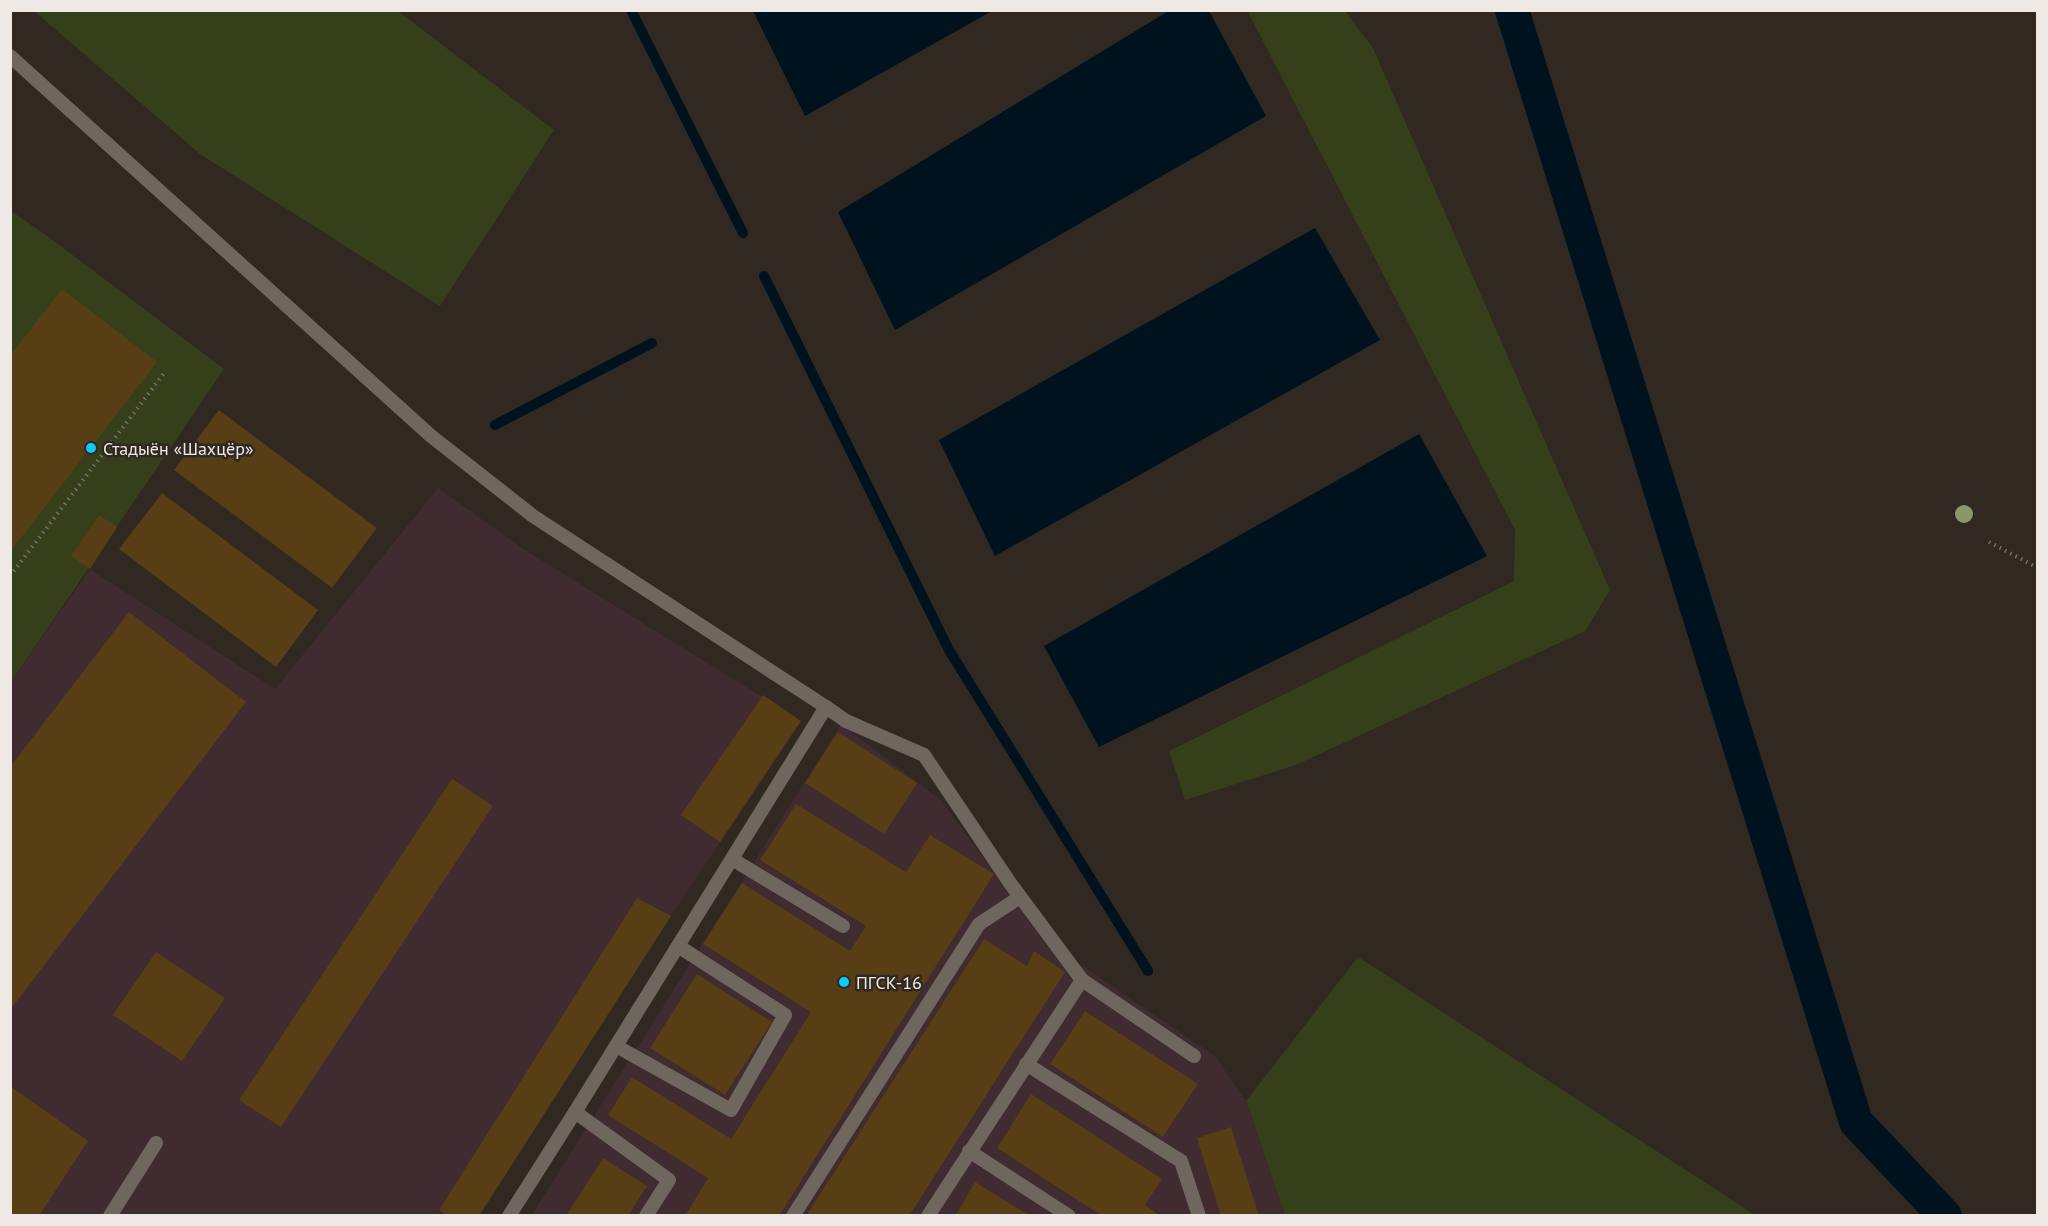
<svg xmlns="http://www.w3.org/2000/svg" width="2048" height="1226" font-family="'PT Sans',sans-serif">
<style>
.industrial{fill:#3f2b30}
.green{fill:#35401b}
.water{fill:#00121e}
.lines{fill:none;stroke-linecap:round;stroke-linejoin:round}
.stream{stroke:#00121e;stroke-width:10}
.canal{stroke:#00121e;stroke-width:34}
.building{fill:#573e14}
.path{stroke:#766f69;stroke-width:4;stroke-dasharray:1.5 4.5;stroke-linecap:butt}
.service{stroke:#6f675e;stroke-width:14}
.tree{fill:#8c966b}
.poi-dot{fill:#0ecafa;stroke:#302821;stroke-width:2}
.labels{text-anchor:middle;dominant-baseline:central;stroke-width:5;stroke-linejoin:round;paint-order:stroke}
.poi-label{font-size:18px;fill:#eee9e4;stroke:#302821;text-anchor:start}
</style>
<rect width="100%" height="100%" fill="#302821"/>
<!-- industrial -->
<g class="industrial">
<polygon points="438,488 525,550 801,721 671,916 479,1215 11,1216 11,682 90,569 275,689"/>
<polygon points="841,724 941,800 1043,939 1215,1056 1246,1101 1285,1215 531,1216"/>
</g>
<!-- green -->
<g class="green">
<polygon points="1250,10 1345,11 1373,48 1610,590 1585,631 1296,765 1185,800 1169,751 1514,581 1515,530 1249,14"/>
<polygon points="34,11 398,11 554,130 440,306 200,154"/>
<polygon points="11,211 50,238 224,369 11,682"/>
<polygon points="1358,957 1755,1215 1285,1215 1246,1101"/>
</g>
<!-- water -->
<g class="water">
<polygon points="1170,10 1209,11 1266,116 895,330 838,212"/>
<polygon points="753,11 992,11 805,116"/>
<polygon points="1315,228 1380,340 995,556 939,440"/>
<polygon points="1419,434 1487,556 1099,747 1044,646"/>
</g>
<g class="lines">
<!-- stream -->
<g class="stream">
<polyline points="631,10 743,233"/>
<polyline points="764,276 949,650 1148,971"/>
<polyline points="495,425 652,343"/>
</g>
<!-- canal -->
<polyline class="canal" points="1512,10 1856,1122 1945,1216"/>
</g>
<!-- building -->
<g class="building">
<polygon points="62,289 157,362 10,552 10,356"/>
<polygon points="219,410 377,528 332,588 174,470"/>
<polygon points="162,493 318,610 276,667 119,549"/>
<polygon points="99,515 117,527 90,569 71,556"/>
<polygon points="129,612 246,702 10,1010 10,767"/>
<polygon points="763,695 801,721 720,842 681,815"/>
<polygon points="838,732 917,783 884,834 805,783"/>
<polygon points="452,779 493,806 281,1127 239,1100"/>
<polygon points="796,804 906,872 930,835 994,874 779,1216 685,1216 708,1178 608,1115 632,1077 731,1139 811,1012 703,944 742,883 850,951 866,926 760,860"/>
<polygon points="637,898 671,916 479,1216 449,1216 439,1210"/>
<polygon points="984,939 1027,966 1034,951 1065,972 909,1216 806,1216"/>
<polygon points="156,952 225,998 182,1061 113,1015"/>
<polygon points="697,974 772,1022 725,1095 650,1048"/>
<polygon points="1085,1011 1198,1084 1163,1137 1050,1064"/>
<polygon points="10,1086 88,1141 39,1216 10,1216"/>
<polygon points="1031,1094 1162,1179 1145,1205 1161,1216 1102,1216 997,1148"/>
<polygon points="1231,1127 1259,1216 1221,1216 1197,1138"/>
<polygon points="603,1158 647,1186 628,1216 566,1216"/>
<polygon points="975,1182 1030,1216 955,1216"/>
</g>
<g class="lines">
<!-- path -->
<g class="path">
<polyline points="1989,542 2038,568"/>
<polyline points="10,576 165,372"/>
</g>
<!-- service -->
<g class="service">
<polyline points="10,56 431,436 533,516 826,707 575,1112 509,1216"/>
<polyline points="826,707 846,721 924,755 1010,883 1082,980 928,1216"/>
<polyline points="732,859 843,926"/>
<polyline points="1082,980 1194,1056"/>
<polyline points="616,1046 731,1110 785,1015 678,946"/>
<polyline points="1026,1064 1181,1161 1199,1216"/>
<polyline points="575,1112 669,1180 646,1216"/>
<polyline points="969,1151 1069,1216"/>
<polyline points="110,1216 156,1143"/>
<polyline points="793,1216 979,924 1020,897"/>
</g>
</g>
<!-- trees -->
<circle class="tree" cx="1964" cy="514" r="9"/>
<!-- markers -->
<g class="poi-dot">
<circle cx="91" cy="448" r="6"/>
<circle cx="844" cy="982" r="6"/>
</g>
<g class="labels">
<!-- poi labels -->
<g class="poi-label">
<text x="103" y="448">Стадыён «Шахцёр»</text>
<text x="856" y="982">ПГСК-16</text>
</g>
</g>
<!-- border -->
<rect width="2048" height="1226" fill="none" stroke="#eee9e4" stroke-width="24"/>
</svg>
